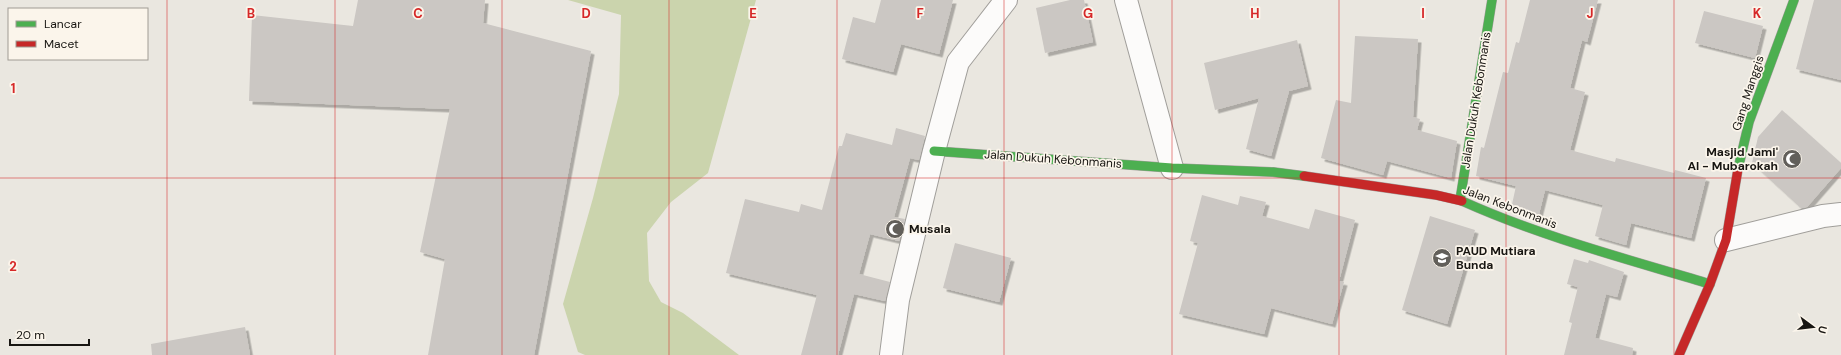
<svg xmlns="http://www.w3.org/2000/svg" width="1841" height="355" font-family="'DM Sans',sans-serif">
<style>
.forest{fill:#cbd4ad}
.building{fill:#cbc7c3;filter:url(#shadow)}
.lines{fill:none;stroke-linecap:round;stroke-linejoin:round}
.street-casing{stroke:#a09e9a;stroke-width:24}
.fast-casing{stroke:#a09e9a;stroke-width:10}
.jam-casing{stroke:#a09e9a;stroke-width:10}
.street{stroke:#fcfbfa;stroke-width:22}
.fast{stroke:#4caf50;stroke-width:9}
.jam{stroke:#c62828;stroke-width:9}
.grid{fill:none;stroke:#d62828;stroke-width:1;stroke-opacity:0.55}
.labels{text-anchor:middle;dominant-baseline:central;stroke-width:3.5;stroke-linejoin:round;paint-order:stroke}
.street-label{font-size:12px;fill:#181612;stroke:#fbf5eb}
.poi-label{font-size:12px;font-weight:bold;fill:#181612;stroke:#fbf5eb;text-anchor:start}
.grid-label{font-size:13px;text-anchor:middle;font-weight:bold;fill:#d62828;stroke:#fbf5eb;stroke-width:3.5;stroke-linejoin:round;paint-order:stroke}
</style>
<defs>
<filter id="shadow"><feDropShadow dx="3.5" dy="3.5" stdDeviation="0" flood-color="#0004"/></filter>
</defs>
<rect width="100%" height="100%" fill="#eae7e0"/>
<!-- forest -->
<polygon class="forest" points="568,0 756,0 708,173 671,202 647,233 649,281 661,302 683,313 739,355 585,355 578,352 563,304 593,198 619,94 621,15"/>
<!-- building -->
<g class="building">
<polygon points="358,0 485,0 483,23 591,51 534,355 428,355 445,259 420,252 450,109 249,101 252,15 353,26"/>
<polygon points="881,0 953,0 939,54 901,44 893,72 842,59 853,17 875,23"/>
<polygon points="1070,0 1084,0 1093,42 1045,53 1036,8"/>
<polygon points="1530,0 1598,0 1587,42 1582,40 1570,88 1585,92 1570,150 1615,162 1616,158 1674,173 1675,170 1706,178 1691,238 1631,223 1626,245 1595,236 1603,205 1545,190 1538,218 1511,209 1516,186 1476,176 1481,147 1484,148 1503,72 1508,73 1516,42 1519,43"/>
<polygon points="1814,0 1841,0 1841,80 1796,69"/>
<polygon points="1704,11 1763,26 1755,58 1695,43"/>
<polygon points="1355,36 1418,39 1413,117 1420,119 1417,130 1457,141 1451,178 1387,161 1383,175 1321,158 1336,100 1351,103"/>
<polygon points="1297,40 1308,86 1289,91 1271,156 1246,149 1259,98 1215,110 1204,63"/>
<polygon points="1782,110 1841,163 1841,168 1807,207 1801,208 1752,163 1758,137"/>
<polygon points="896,128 925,136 919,160 910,158 894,217 905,219 899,241 870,234 859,274 890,282 885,301 854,294 838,355 801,355 817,295 726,273 745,199 799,212 801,204 822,210 839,146 842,146 846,133 892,145"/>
<polygon points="1202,195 1238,205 1240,196 1266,202 1262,216 1309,229 1315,209 1355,220 1339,281 1344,282 1332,324 1271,308 1264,334 1179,314 1198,243 1190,241"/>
<polygon points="1430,216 1475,230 1447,324 1402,310"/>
<polygon points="955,243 1011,258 999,302 943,288"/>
<polygon points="1574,259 1588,263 1589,260 1624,272 1617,297 1606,294 1595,338 1633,348 1632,355 1564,355 1572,323 1569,322 1578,287 1567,284"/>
<polygon points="245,327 250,355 152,355 151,344"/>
</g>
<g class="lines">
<!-- street casing -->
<g class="street-casing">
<g id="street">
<polyline points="1126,0 1172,168"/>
<polyline points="1726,240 1823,216 1841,214"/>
<polyline points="891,355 898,300 934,151 958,62 1006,0"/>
</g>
</g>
<!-- fast casing -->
<g class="fast-casing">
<g id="fast">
<polyline points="934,151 1172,168 1273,172 1304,176"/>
<polyline points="1738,169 1749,122 1794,0"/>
<polyline points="1460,200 1492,0"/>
<path d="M1462 201C1542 237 1627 259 1710 284"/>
</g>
</g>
<!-- jam casing -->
<g class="jam-casing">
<g id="jam">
<polyline points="1304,176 1436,195 1462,201"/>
<polyline points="1679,355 1710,284 1726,240 1738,169"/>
</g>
</g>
<!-- street -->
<use href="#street" class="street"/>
<!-- fast -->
<use href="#fast" class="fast"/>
<!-- jam -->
<use href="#jam" class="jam"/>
</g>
<!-- grid -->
<path class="grid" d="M167 0V355M335 0V355M502 0V355M669 0V355M837 0V355M1004 0V355M1172 0V355M1339 0V355M1506 0V355M1674 0V355M0 178H1841"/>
<!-- icons -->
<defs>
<g id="mosque-disc" transform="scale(1)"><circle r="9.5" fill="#625f5a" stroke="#fbf5eb"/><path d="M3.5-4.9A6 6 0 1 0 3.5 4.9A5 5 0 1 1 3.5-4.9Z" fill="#fff"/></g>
<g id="school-disc" transform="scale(1)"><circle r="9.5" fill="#625f5a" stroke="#fbf5eb"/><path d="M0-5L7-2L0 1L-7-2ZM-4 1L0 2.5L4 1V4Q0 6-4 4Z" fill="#fff"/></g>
</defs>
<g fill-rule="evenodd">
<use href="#mosque-disc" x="1792" y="159"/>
<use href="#mosque-disc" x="895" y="229"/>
<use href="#school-disc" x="1442" y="258"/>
</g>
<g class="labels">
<!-- street labels -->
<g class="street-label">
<text transform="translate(1748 93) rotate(-72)">Gang Manggis</text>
<text transform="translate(1476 100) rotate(-81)">Jalan Dukuh Kebonmanis</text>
<text transform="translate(1053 159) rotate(4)">Jalan Dukuh Kebonmanis</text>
<text transform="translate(1510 207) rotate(21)">Jalan Kebonmanis</text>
</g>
<!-- poi labels -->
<g class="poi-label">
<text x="1778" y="152" text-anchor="end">Masjid Jami'<tspan x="1778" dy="14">Al - Mubarokah</tspan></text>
<text x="909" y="229">Musala</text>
<text x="1456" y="251">PAUD Mutiara<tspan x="1456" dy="14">Bunda</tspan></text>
</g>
</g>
<g class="grid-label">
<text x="251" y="18">B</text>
<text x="418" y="18">C</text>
<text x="586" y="18">D</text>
<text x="753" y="18">E</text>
<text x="920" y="18">F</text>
<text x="1088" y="18">G</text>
<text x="1255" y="18">H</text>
<text x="1423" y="18">I</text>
<text x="1590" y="18">J</text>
<text x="1757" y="18">K</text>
<text x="13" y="93">1</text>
<text x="13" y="271">2</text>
</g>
<!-- legend -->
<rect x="8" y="8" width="140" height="52" fill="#fbf5eb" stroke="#a09c94"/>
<rect x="16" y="21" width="20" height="6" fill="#4caf50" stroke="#a09c94"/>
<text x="44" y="28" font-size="12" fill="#181612">Lancar</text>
<rect x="16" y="41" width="20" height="6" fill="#c62828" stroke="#a09c94"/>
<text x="44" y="48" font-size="12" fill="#181612">Macet</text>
<!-- north arrow -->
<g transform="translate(1813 327) rotate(105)" stroke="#fbf5eb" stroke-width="3" paint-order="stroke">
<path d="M0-3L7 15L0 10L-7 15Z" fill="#181612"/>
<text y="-6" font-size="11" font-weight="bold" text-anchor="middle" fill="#181612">U</text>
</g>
<!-- scale -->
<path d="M10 339v6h79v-6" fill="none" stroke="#181612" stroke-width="2"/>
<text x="16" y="339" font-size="12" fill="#181612" stroke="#fbf5eb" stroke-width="3" paint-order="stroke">20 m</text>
</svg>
